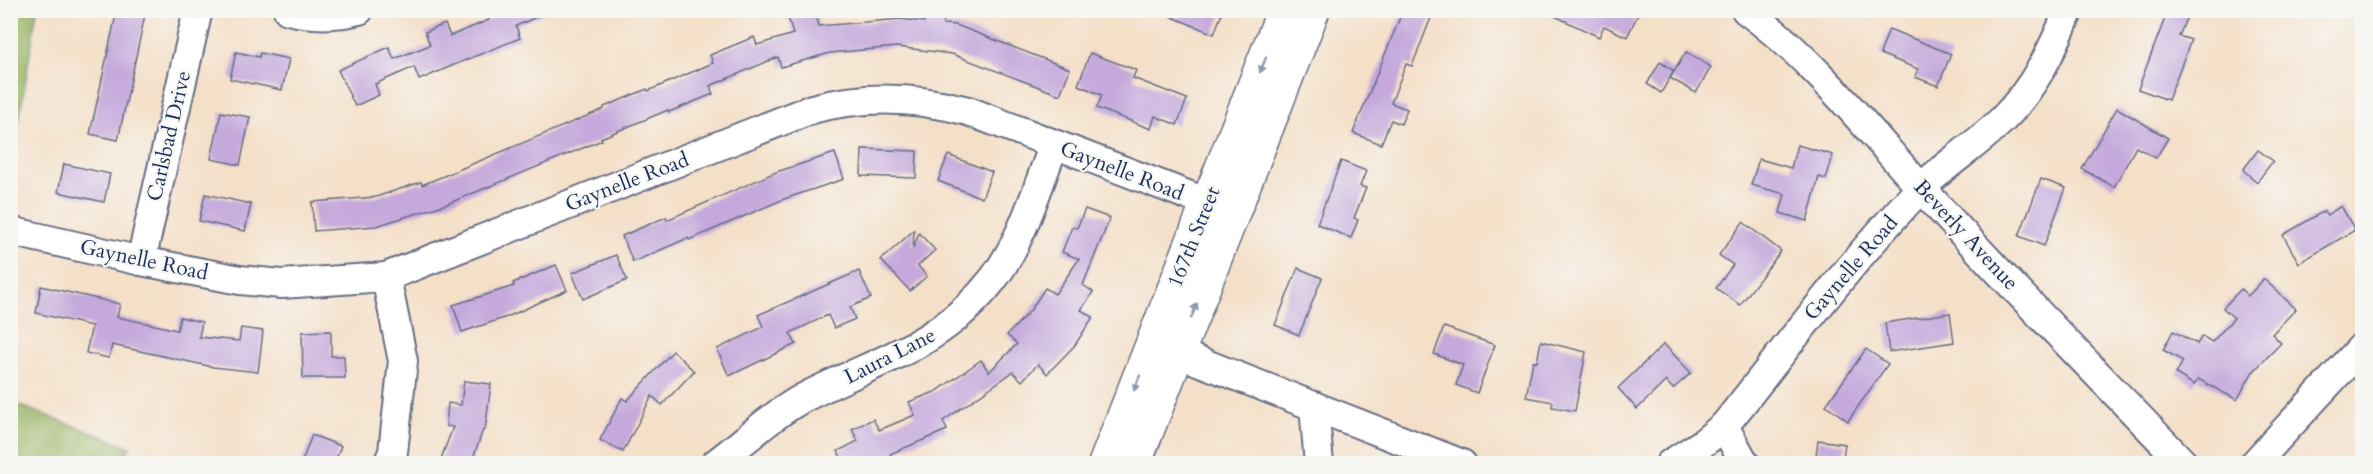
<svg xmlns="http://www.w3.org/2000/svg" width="2373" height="474" font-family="Cardo,serif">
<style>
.forest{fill:#99b263;stroke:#5a7060;stroke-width:1.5}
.building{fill:#c5a9dc}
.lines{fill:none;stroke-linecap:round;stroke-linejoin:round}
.minor-casing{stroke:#676d83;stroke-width:32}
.major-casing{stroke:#676d83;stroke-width:36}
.minor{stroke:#fff;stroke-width:28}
.major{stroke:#fff;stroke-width:33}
.oneway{fill:#8d97ae}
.labels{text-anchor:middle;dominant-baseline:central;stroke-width:4.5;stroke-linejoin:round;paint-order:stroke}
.street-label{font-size:21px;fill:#1b2f5e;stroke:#f6f6f2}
</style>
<rect width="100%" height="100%" fill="#f6f6f2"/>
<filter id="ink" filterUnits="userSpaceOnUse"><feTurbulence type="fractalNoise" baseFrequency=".0167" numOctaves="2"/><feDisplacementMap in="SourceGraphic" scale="12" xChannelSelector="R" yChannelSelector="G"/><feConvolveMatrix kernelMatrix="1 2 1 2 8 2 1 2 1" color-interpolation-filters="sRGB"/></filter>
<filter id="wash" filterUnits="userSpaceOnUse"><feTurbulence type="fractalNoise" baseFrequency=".008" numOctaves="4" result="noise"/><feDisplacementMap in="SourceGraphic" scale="24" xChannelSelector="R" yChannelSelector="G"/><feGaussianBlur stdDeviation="1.35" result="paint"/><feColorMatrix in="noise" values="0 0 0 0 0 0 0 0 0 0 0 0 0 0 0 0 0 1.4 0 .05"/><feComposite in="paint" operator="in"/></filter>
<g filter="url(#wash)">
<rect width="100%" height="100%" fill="#f4dfc7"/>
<!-- forest -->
<g class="forest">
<polygon points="11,10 37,11 11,168 10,11"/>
<polygon points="10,402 130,447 123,463 11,463"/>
</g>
<g id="blocks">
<!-- building -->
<g class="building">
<polygon points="117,10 146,10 118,140 90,134"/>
<polygon points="485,10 552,10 516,26 520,38 461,62 419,80 414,67 375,84 379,95 355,106 338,70 389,47 394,59 430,45 425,32 445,24 450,36 489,20"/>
<polygon points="811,10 815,10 819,26 901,19 924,22 925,11 945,13 943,24 956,25 1070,69 1060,95 952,54 897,47 830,53 781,67 778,57 710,86 713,94 669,112 668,110 601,138 602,140 447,204 376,226 314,231 312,202 376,197 421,182 422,185 604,109 604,107 647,89 648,91 713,63 710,55 754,37 757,45 793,34 788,17"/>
<polygon points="1155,10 1223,10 1214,34"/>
<polygon points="1403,10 1434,10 1412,66 1406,64 1391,103 1407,109 1401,124 1391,120 1381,144 1353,133"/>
<polygon points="1542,10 1640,10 1627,37 1604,26 1599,37"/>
<polygon points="2168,10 2190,10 2179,36 2191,40 2168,100 2138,89"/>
<polygon points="1889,29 1951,54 1938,86 1915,77 1918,69 1880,54"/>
<polygon points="236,52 259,57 260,53 289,59 282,90 230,79"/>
<polygon points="1686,52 1711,67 1696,93 1670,78"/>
<polygon points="1090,53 1136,70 1133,78 1187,99 1177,125 1155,116 1151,129 1097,108 1102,95 1078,85"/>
<polygon points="1660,62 1674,71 1661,93 1647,84"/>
<polygon points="2117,108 2168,138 2156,158 2136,147 2114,187 2082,169"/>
<polygon points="221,112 250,117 240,165 211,159"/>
<polygon points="1797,145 1833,155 1826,179 1819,177 1807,221 1780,213 1785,194 1751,185 1759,159 1791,168"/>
<polygon points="862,149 917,151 916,178 861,176"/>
<polygon points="2258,150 2273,161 2257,182 2243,170"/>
<polygon points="835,153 844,179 784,199 689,240 688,238 633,262 622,236 666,217 667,220 776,172"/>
<polygon points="948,155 992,172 982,198 938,181"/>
<polygon points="1341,161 1366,171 1360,186 1366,188 1354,218 1358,220 1351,238 1317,224"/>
<polygon points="64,164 110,174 104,202 58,192"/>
<polygon points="2041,179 2066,188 2044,246 2019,236"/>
<polygon points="205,194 251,204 245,231 199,221"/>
<polygon points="2341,206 2355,230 2299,263 2283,235 2324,211 2327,215"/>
<polygon points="1085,209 1110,218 1083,285 1093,292 1081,310 1093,317 1075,345 1047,374 1038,364 1022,381 1013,372 943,421 947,430 890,454 892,457 879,464 844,464 838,451 858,441 852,429 873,419 879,430 915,415 909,402 937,391 981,360 989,372 1017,344 1007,335 1030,311 1045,288 1055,294 1079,259 1062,252 1072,227 1077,228"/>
<polygon points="1743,222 1781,251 1740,305 1716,288 1733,265 1719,255"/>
<polygon points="914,230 913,248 919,233 935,250 918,266 927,276 910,291 881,260"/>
<polygon points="616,255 627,280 583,299 572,273"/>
<polygon points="556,265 567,290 507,317 462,332 453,305 514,286 513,283"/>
<polygon points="1298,268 1322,278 1299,335 1275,325"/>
<polygon points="859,271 871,298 850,307 855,319 834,328 828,315 790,333 796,344 729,376 717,349 763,327 758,315"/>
<polygon points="2264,279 2296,309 2272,334 2281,343 2252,373 2237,400 2198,379 2194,385 2176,374 2183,361 2163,350 2173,331 2197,344 2202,336 2212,342 2234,318 2223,308 2241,289 2248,296"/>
<polygon points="41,286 120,304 117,317 155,325 177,330 180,317 202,322 199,337 239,341 241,328 263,331 258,372 213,367 112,345 109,358 86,353 92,326 36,313"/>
<polygon points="1950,313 1954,342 1889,352 1885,323"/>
<polygon points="1444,327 1495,345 1477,393 1456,385 1463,365 1434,354"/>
<polygon points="331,331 331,356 344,356 345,378 303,378 302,332"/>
<polygon points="1541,341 1586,352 1575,411 1552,407 1553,402 1526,397 1533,361 1537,362"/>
<polygon points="1664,344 1691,373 1673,389 1666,381 1637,409 1618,388"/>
<polygon points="1866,349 1888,364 1848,421 1826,405"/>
<polygon points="673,351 694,371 662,405 652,396 623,452 600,440 622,398 627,401"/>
<polygon points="464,381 491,384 485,430 483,430 471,464 439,464 453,427 446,426 448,403 461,405"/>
<polygon points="312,435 341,446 334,464 301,464"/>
<polygon points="1818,440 1845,444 1842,464 1815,464"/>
</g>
</g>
</g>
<g filter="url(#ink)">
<use href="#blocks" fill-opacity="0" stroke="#676d83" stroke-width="1.5"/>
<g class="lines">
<!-- minor casing -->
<g class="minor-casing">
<g id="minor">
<path d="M288 10C312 16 335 16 359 10"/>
<path d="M1746 10C1815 61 1864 125 1921 188 2006 282 2096 372 2184 464"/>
<path d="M10 231 141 261 240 280 281 284 386 277 812 109C865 95 916 97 968 111L1208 203 1228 213"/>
<polyline points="141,261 198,10"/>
<polyline points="386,277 403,361 393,452 388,464"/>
<polyline points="1157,345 1462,464"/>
<polyline points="1314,406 1319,464"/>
<polyline points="1724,426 1745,464"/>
<path d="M715 464C744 442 772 415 803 398 876 360 940 348 994 278 1023 239 1036 190 1054 145"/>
<path d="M1670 464 1703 443 1724 426C1788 346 1848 264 1919 190 1945 164 1977 145 2003 119 2034 88 2052 51 2069 10"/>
<polyline points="2254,464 2362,347"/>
</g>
</g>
<!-- major casing -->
<g class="major-casing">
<g id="major">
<polyline points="1105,464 1284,10"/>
<polyline points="1134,464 1313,10"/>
</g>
</g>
<!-- minor -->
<use href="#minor" class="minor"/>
<!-- major -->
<use href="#major" class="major"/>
</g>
<!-- one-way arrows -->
<defs><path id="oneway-solid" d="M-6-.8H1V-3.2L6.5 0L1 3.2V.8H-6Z" transform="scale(1.5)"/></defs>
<g class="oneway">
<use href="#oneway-solid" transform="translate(1263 65) rotate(112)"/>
<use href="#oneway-solid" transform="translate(1194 311) rotate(-68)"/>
<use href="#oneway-solid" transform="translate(1137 383) rotate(111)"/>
</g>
</g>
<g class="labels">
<!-- street labels -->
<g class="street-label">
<text transform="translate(169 136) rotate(-77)">Carlsbad Drive</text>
<text transform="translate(1122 171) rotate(21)">Gaynelle Road</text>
<text transform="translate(627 182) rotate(-21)">Gaynelle Road</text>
<text transform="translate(1966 235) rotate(47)">Beverly Avenue</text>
<text transform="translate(1194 237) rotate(-68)">167th Street</text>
<text transform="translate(144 260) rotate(12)">Gaynelle Road</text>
<text transform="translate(1851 268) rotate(-49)">Gaynelle Road</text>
<text transform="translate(890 356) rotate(-27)">Laura Lane</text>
</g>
</g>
<!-- margin -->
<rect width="2373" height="474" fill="none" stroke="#f6f6f2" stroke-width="36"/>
</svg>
